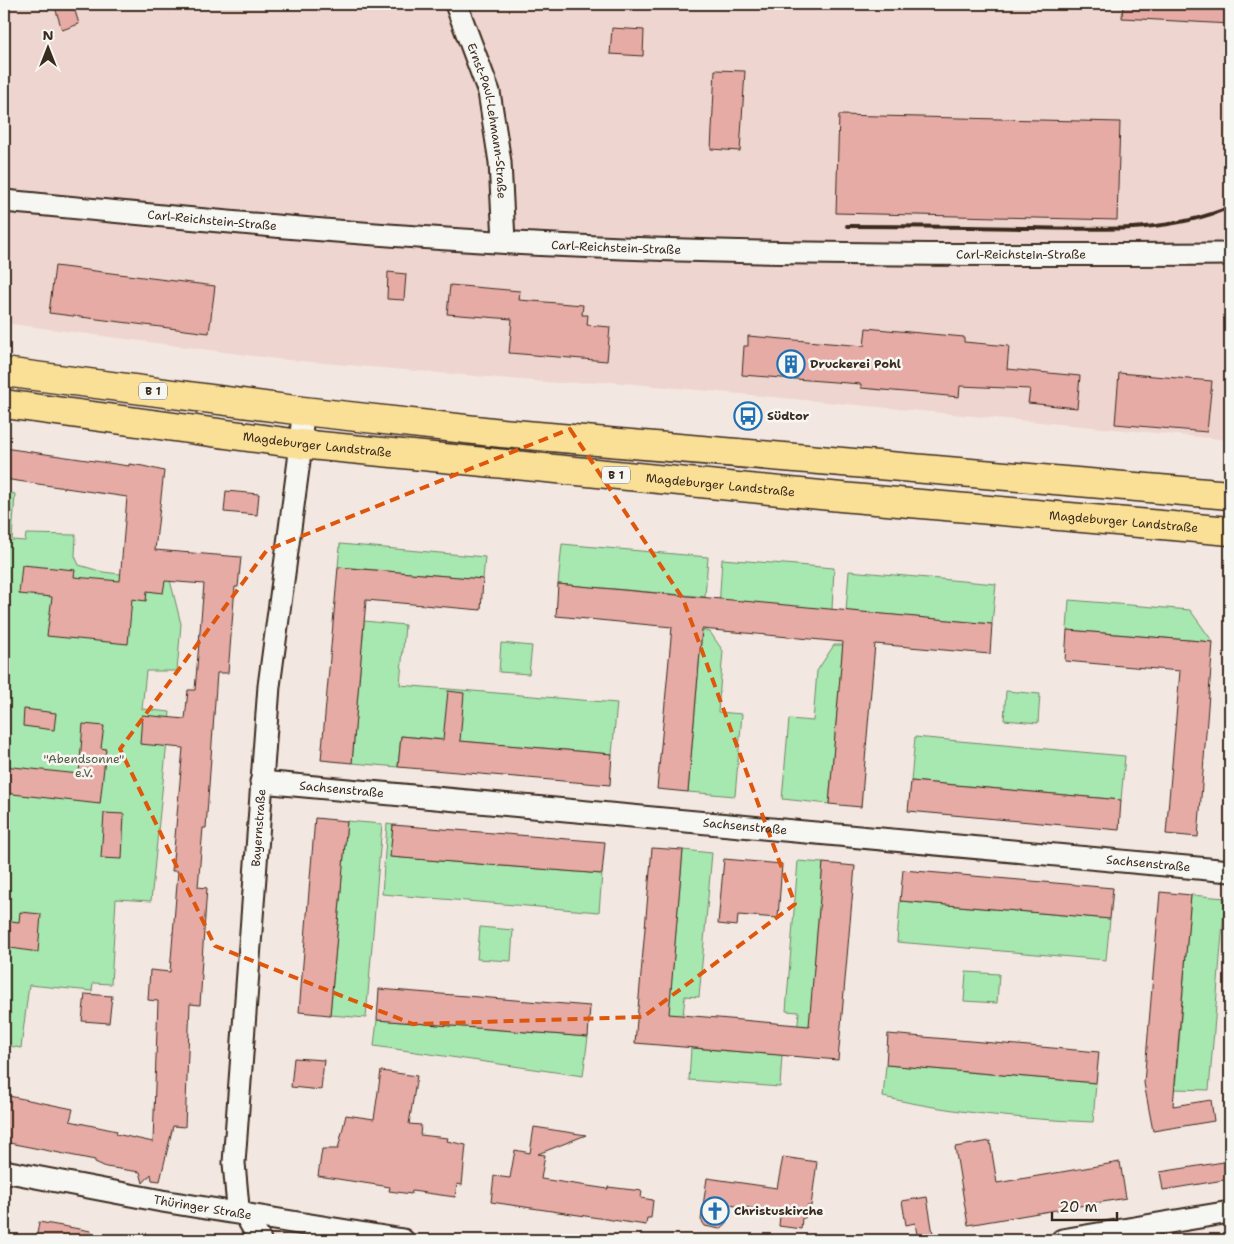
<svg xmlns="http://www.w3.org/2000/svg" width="1234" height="1244" font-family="'Shantell Sans',sans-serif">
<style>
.built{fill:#efd5cf}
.green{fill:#a7e7b0;stroke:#718867}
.building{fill:#e5aba4;stroke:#3b2a1e}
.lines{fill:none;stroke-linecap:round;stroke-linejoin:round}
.minor-casing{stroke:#3b2a1e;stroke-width:25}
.primary-casing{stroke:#3b2a1e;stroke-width:31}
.minor{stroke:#f6f6f2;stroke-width:21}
.primary{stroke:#fadf96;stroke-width:28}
.rail{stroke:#3b2a1e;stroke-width:4}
.marked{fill:none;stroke:#df570d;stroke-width:4;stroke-dasharray:10 6;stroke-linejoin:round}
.labels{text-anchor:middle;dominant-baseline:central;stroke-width:5;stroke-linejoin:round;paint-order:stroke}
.shield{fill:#f6f6f2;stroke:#73675e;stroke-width:1}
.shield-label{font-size:11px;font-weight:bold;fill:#3b2a1e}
.street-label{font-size:12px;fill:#3b2a1e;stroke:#f6f6f2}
.poi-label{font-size:12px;font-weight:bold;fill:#3b2a1e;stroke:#f6f6f2;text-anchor:start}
.park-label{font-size:12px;fill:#565942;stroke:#f6f6f2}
</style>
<rect width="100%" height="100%" fill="#f3e7e2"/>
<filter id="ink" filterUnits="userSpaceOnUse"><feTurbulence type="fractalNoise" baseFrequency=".02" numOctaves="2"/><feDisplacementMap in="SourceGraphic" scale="10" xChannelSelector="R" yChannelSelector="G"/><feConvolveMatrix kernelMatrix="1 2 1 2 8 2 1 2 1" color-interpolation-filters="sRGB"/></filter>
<g filter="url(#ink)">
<!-- built -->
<polygon class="built" points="4,4 1230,4 1230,440 612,382 557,383 277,359 4,323"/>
<!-- green -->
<g class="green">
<polygon points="4,492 15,494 12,540 25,541 26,534 76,535 75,556 79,565 103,572 170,580 181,624 177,671 146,671 142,709 170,712 151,901 116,899 111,984 93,983 92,991 29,985 21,1048 4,1045"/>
<polygon points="340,544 485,557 483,579 338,567"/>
<polygon points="562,544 708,557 705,597 558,584"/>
<polygon points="722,559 834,568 831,631 819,640 822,609 730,601 727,632 718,625"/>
<polygon points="849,571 996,584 992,624 846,611"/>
<polygon points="1069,600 1190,610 1213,642 1067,630"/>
<polygon points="364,621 405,625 400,685 617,703 612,754 401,736 398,767 352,763"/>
<polygon points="702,630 710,632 723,651 718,712 742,714 735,796 688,792"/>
<polygon points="501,643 532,646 529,674 499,672"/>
<polygon points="834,645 843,645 829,804 782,799 789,719 813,721 817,671"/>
<polygon points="1006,691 1040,694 1038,723 1004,720"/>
<polygon points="915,737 1125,756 1121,800 911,781"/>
<polygon points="347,821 382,824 366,1018 330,1015"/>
<polygon points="387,824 393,825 391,857 602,874 599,912 382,894"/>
<polygon points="683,850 712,853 699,997 685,996 680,1046 666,1045"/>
<polygon points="798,861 823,863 807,1057 795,1056 799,1012 786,1011"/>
<polygon points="1191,895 1225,898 1209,1090 1175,1089"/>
<polygon points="900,901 1110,919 1106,960 897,942"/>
<polygon points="480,927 513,930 511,961 477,959"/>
<polygon points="966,972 999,974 997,1003 964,1001"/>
<polygon points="377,1020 588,1037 583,1076 374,1046"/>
<polygon points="691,1048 782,1055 780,1087 689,1080"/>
<path d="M886 1065 1096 1083 1093 1122C1022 1119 952 1113 883 1097Z"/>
</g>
<!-- building -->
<g class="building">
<polygon points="54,4 73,4 79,24 62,30"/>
<polygon points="1123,4 1230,4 1230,24 1122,18"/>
<polygon points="612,28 644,30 643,56 610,54"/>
<polygon points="715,70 745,71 740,151 711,149"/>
<polygon points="839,115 1120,122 1117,220 836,213"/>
<polygon points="55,266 215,286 209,333 49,313"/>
<polygon points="388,272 406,274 404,300 387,299"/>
<polygon points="450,285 520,291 519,300 583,305 582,315 588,315 587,325 610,327 607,361 509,353 512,319 447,314"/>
<polygon points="866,328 964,337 964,342 1009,346 1007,369 1080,376 1077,408 1028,403 1030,389 960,386 959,397 861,388 861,384 742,375 744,346 748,346 748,336 864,346"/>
<polygon points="1119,373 1212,381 1207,432 1115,424"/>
<polygon points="4,448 129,466 129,464 143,466 164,471 155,550 241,557 238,587 235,587 228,673 217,673 206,828 203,828 198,887 207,888 201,974 202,975 200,1005 190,1004 185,1127 173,1126 160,1181 152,1180 151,1174 143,1183 140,1172 106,1167 95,1162 95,1160 4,1142 4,1095 73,1109 70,1121 117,1131 116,1134 153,1142 158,1001 148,1000 150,970 170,972 178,871 172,871 183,748 140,744 142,715 185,719 188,690 195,690 204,584 165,581 163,593 147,591 146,601 132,599 128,644 47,636 52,597 19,594 22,565 75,570 74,577 120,581 127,497 4,479"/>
<polygon points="226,491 259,494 257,515 224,512"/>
<polygon points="338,567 483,579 481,610 366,600 352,763 321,760"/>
<polygon points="558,584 992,624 990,654 875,644 861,807 829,804 843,642 702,629 688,792 657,789 672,627 556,616"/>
<polygon points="1067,630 1213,642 1198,837 1166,834 1180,671 1065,661"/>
<polygon points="448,691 464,693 460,741 612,754 610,785 398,767 401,736 443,740"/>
<polygon points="24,709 56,713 54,730 23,726"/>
<polygon points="83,724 104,726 101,748 106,749 100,804 4,793 4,766 79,774"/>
<polygon points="911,781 1121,800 1119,830 908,811"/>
<polygon points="104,813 124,814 122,859 101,858"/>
<polygon points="315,818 347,821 330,1015 299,1012"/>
<polygon points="393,825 605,842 602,874 390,857"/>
<polygon points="652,848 683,850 669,1014 718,1018 809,1026 823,863 855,866 838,1060 635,1043"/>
<polygon points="724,859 782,864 778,918 738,915 737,926 718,924"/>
<polygon points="903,870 1113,888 1110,919 900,901"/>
<polygon points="1160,892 1191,895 1173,1106 1211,1100 1214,1121 1153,1131 1144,1083"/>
<polygon points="20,912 41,914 38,952 4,947 4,920 19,922"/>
<polygon points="379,989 590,1006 588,1037 377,1020"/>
<polygon points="85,994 112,996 109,1023 82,1021"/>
<polygon points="888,1034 1099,1052 1096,1083 886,1065"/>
<polygon points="294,1058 324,1060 321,1090 291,1087"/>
<polygon points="381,1071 417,1076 409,1124 421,1125 420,1135 448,1138 447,1141 466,1145 462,1185 457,1184 455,1197 412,1191 411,1194 389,1191 390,1187 318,1176 322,1149 338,1149 346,1115 374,1119"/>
<polygon points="534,1127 586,1135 538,1154 545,1155 541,1179 608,1189 608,1187 642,1191 641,1198 653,1200 651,1218 647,1218 646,1225 491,1202 494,1176 510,1178 515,1150 530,1153"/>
<polygon points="990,1141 997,1183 1120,1162 1126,1198 968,1225 955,1147"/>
<polygon points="783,1157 817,1162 811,1206 807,1206 805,1218 802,1218 801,1229 779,1226 780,1215 772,1214 772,1211 729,1205 726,1224 720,1229 705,1226 701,1220 707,1178 777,1188"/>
<polygon points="1230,1161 1230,1179 1163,1190 1160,1172"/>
<polygon points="927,1197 934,1240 918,1240 915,1223 906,1225 902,1201"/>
<polygon points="39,1222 91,1231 90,1240 36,1240"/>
</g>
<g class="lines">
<!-- minor casing -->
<g class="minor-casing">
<g id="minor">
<path id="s1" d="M456 4 489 92 500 162 504 241"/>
<path id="s2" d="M4 201C194 219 385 238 576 246 794 256 1012 255 1230 254"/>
<path id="s3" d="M261 782 1230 871"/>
<path id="s4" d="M4 1171 162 1201 403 1240"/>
<path id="s5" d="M260 1240 246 1216 238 1207 234 1163 269 686 299 461 303 411"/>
<polyline points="1062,1240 1230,1212"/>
</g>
</g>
<!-- primary casing -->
<g class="primary-casing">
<g id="primary">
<polyline points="4,372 303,411 502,433 1230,495"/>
<path id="s6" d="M4 404 300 444 841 497 1230 531"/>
</g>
</g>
<!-- minor -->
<use href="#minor" class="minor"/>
<!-- primary -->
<use href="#primary" class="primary"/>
<!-- rail -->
<path class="rail" d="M847 226C908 226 969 227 1031 228 1098 229 1167 234 1230 207"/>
</g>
</g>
<!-- marked area -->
<path class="marked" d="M570 429 683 599 795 904 643 1017 413 1024 215 946 120 749 267 550Z"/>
<!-- icons -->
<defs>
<g id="building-ring" transform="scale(1.4375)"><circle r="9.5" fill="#f6f6f2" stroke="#1f6fb2" stroke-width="1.5"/><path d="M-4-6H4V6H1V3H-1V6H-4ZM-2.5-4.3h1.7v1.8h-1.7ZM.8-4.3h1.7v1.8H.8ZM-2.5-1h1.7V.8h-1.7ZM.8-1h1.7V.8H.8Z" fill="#1f6fb2"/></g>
<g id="bus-ring" transform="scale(1.4375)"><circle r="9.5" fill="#f6f6f2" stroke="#1f6fb2" stroke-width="1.5"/><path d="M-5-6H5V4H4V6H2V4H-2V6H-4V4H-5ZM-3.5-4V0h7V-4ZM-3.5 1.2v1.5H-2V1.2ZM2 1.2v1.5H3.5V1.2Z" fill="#1f6fb2"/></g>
<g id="church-ring" transform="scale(1.4375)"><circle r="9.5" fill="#f6f6f2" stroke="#1f6fb2" stroke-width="1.5"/><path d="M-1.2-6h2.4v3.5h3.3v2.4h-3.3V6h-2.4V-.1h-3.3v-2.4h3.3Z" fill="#1f6fb2"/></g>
</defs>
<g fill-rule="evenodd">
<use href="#building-ring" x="791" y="364"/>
<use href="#bus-ring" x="748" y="416"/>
<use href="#church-ring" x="715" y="1211"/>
</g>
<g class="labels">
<!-- shield labels -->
<g class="shield">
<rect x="139" y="382.5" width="28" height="17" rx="4"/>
<rect x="602" y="466.5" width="28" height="17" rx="4"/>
</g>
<g class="shield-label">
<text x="153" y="391">B 1</text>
<text x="616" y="475">B 1</text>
</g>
<!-- street labels -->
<g class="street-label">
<text stroke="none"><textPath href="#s1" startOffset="122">Ernst-Paul-Lehmann-Straße</textPath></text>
<text stroke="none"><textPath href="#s2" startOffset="209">Carl-Reichstein-Straße</textPath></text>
<text stroke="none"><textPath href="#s2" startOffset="614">Carl-Reichstein-Straße</textPath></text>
<text stroke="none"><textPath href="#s2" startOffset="1019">Carl-Reichstein-Straße</textPath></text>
<text stroke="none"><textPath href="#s6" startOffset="316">Magdeburger Landstraße</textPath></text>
<text stroke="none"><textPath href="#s6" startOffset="721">Magdeburger Landstraße</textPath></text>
<text stroke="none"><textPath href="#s6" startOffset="1126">Magdeburger Landstraße</textPath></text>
<text stroke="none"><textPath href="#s3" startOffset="81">Sachsenstraße</textPath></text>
<text stroke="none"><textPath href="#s3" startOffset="486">Sachsenstraße</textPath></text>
<text stroke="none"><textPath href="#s5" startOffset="420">Bayernstraße</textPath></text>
<text stroke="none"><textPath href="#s3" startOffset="891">Sachsenstraße</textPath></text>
<text stroke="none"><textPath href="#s4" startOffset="202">Thüringer Straße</textPath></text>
</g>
<!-- poi labels -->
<g class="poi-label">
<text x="810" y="364">Druckerei Pohl</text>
<text x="767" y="416">Südtor</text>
<text x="734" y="1211">Christuskirche</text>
</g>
<!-- park labels -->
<g class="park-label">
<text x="84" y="759">"Abendsonne"<tspan x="84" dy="14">e.V.</tspan></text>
</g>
</g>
<!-- margin -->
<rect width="1234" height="1244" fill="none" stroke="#f6f6f2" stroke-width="20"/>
<rect x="10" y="10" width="1214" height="1224" fill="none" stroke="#3b2a1e" stroke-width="2" filter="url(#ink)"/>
<!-- north arrow -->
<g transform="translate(48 48)" stroke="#f6f6f2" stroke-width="4" paint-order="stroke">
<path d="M0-4L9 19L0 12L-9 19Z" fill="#3b2a1e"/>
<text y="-8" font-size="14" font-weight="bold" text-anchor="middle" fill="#3b2a1e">N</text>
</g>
<!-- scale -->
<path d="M1052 1212v8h65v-8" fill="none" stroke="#3b2a1e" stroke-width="2.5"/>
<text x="1059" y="1212" font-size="15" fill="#3b2a1e" stroke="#f6f6f2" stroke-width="4" paint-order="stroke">20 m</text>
</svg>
